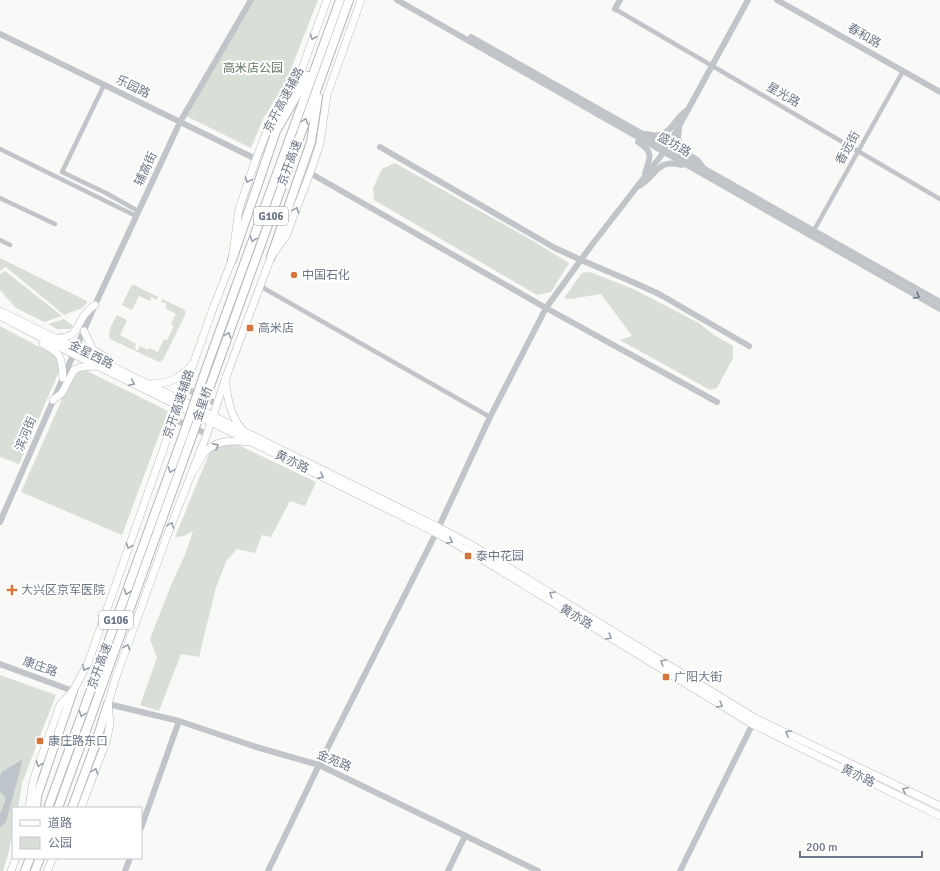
<svg xmlns="http://www.w3.org/2000/svg" width="940" height="871" font-family="Signika,'Noto Sans SC',sans-serif">
<style>
.green{fill:#d9ded7}
.water{fill:#bdc5cb}
.lines{fill:none;stroke-linecap:round;stroke-linejoin:round}
.secondary-casing{stroke:#b6babf;stroke-width:8}
.primary-casing{stroke:#b7babf;stroke-width:8}
.motorway-casing{stroke:#b5b8bc;stroke-width:10}
.minor{stroke:#c1c4c9;stroke-width:4.5}
.tertiary{stroke:#c1c4c9;stroke-width:6}
.secondary{stroke:#fff;stroke-width:7}
.primary{stroke:#fff;stroke-width:7}
.motorway{stroke:#fff;stroke-width:8}
.motorway-bridge-casing{stroke:#b5b8bc;stroke-width:10;stroke-linecap:butt}
.motorway-bridge{stroke:#fff;stroke-width:8}
.oneway{stroke:#979faa}
.oneway2{stroke:#6b7686}
.poi-dot{fill:#d5753c;stroke:#fff;stroke-width:1.5}
.labels{text-anchor:middle;dominant-baseline:central;stroke-width:4;stroke-linejoin:round;paint-order:stroke}
.shield{fill:#fff;stroke:#979faa;stroke-width:1}
.shield-label{font-size:11px;font-weight:bold;fill:#6b7686}
.street-label{font-size:12px;fill:#6b7686;stroke:#fff}
.park-label{font-size:12px;fill:#667966;stroke:#fff}
.poi-label{font-size:12px;fill:#6b7686;stroke:#fff;text-anchor:start}
</style>
<rect width="100%" height="100%" fill="#f9f9f8"/>
<!-- green -->
<g class="green">
<polygon points="251,0 318,0 285,84 263,119 251,148 184,115"/>
<polygon points="395,163 533,241 569,263 551,292 537,295 374,200 373,188 382,169"/>
<polygon points="0,258 87,301 87,303 82,308 64,315 6,267 0,271"/>
<polygon points="5,271 62,316 44,322 16,308 0,290 0,274"/>
<polygon points="590,272 633,289 699,323 714,335 733,346 733,358 717,388 710,390 620,340 632,336 601,294 570,299 564,298 582,273"/>
<polygon points="134,285 158,297 157,300 151,297 150,301 139,296 132,310 122,305 131,286"/>
<path d="M162 299 185 310V315L163 360 159 362 110 339C107 331 113 322 117 315L127 320 120 335 136 344 135 348 136 350H138L140 346 148 350 149 348 158 352 164 339 167 340 174 326 171 324 176 314 165 308 167 304 161 302Z"/>
<polygon points="64,319 73,326 70,329 57,329 48,324"/>
<polygon points="0,326 64,360 19,464 0,457"/>
<polygon points="85,370 168,411 122,535 21,492 71,379 80,371"/>
<polygon points="230,441 316,482 305,506 290,501 271,537 262,535 255,553 237,549 227,560 216,587 199,657 181,654 159,711 140,705 157,658 150,639 171,585 185,555 193,531 184,536 175,537 209,454 221,444"/>
<path d="M0 675 56 695 22 783 18 808H13C13 831 11 849 3 871H0Z"/>
</g>
<!-- water -->
<polygon class="water" points="23,759 6,822 0,827 0,814 5,802 5,797 0,791 0,776 2,772"/>
<g class="lines">
<!-- secondary casing -->
<g class="secondary-casing">
<g id="secondary">
<polyline points="29,808 32,787 35,775 60,705 73,691 88,663 212,311 232,260 239,209 256,159 267,131 299,77 327,0"/>
<polyline points="81,808 107,739 110,723 108,704 116,677 167,536 207,434 226,377 271,257 286,236 313,165 320,143 327,95 361,0"/>
<polyline points="11,871 16,858"/>
<polyline points="47,871 53,858"/>
</g>
</g>
<!-- primary casing -->
<g class="primary-casing">
<g id="primary">
<polyline points="0,311 438,527 470,544 755,718 940,806"/>
<polyline points="0,316 73,354 436,533 470,552 752,724 940,816"/>
<polyline points="84,331 93,350 109,359"/>
<path d="M56 338C80 338 75 324 87 312 89 309 92 307 95 305"/>
<path d="M43 344C63 355 61 356 63 378"/>
<path d="M226 377C225 391 231 417 241 428"/>
<path d="M151 384C172 383 178 379 193 364"/>
<polyline points="53,400 62,393 74,370 81,367 97,366"/>
<path d="M191 474C197 467 200 459 205 452 216 440 233 440 248 442"/>
</g>
</g>
<!-- motorway casing -->
<g class="motorway-casing">
<g id="motorway">
<polyline points="271,257 311,142 318,97"/>
<polyline points="232,260 276,131 308,76"/>
<polyline points="206,369 340,0"/>
<polyline points="215,372 349,0"/>
<polyline points="36,808 37,796 73,691"/>
<polyline points="48,808 184,433"/>
<polyline points="58,808 192,436"/>
<polyline points="72,808 93,751 108,704"/>
<polyline points="25,871 30,858"/>
<polyline points="35,871 40,858"/>
</g>
</g>
<!-- minor -->
<g class="minor">
<polyline points="615,9 940,199"/>
<polyline points="104,85 62,172 106,193 138,211"/>
<polyline points="0,149 136,216"/>
<polyline points="0,198 55,224"/>
<polyline points="813,232 903,71"/>
<polyline points="0,240 10,245"/>
<polyline points="260,286 490,417"/>
</g>
<!-- tertiary -->
<g class="tertiary">
<polyline points="397,0 940,309"/>
<polyline points="777,0 940,92"/>
<polyline points="615,9 620,0"/>
<polyline points="0,34 256,159"/>
<polyline points="471,37 940,302"/>
<polyline points="679,129 678,137 680,149 697,160 702,166"/>
<path d="M646 134C670 141 671 122 686 111"/>
<path d="M638 142C653 151 651 157 645 173"/>
<polyline points="380,147 555,248 581,260 635,283 659,294 749,346"/>
<polyline points="310,173 546,308 717,402"/>
<path d="M639 186C657 175 657 158 682 165"/>
<polyline points="185,388 217,404"/>
<polyline points="175,420 207,434"/>
<polyline points="0,522 95,305 180,122 251,0"/>
<polyline points="0,664 73,691"/>
<polyline points="108,704 179,721 256,747 319,765 538,871"/>
<polyline points="141,828 179,721"/>
<polyline points="125,871 130,858"/>
<polyline points="268,871 319,765 436,533 490,417 546,308 591,246 667,148 748,0"/>
<polyline points="448,871 465,836"/>
<polyline points="680,871 754,721"/>
</g>
<!-- secondary -->
<use href="#secondary" class="secondary"/>
<!-- primary -->
<use href="#primary" class="primary"/>
<!-- motorway -->
<use href="#motorway" class="motorway"/>
<!-- motorway-bridge casing -->
<g class="motorway-bridge-casing">
<g id="motorway-bridge">
<polyline points="184,433 206,369"/>
<polyline points="192,436 215,372"/>
</g>
</g>
<!-- motorway-bridge -->
<use href="#motorway-bridge" class="motorway-bridge"/>
</g>
<!-- one-way arrows -->
<defs><path id="oneway-chevron" d="M-2-3.5L2.5 0L-2 3.5" fill="none" stroke-width="1.6" stroke-linecap="round" stroke-linejoin="round"/></defs>
<g class="oneway">
<use href="#oneway-chevron" transform="translate(313 37) rotate(110)"/>
<use href="#oneway-chevron" transform="translate(305 121) rotate(-70)"/>
<use href="#oneway-chevron" transform="translate(248 180) rotate(110)"/>
<use href="#oneway-chevron" transform="translate(296 210) rotate(-69)"/>
<use href="#oneway-chevron" transform="translate(253 239) rotate(110)"/>
<use href="#oneway-chevron" transform="translate(228 335) rotate(-70)"/>
<use href="#oneway-chevron" transform="translate(132 383) rotate(26)"/>
<use href="#oneway-chevron" transform="translate(216 446) rotate(-28)"/>
<use href="#oneway-chevron" transform="translate(171 470) rotate(110)"/>
<use href="#oneway-chevron" transform="translate(321 476) rotate(26)"/>
<use href="#oneway-chevron" transform="translate(171 525) rotate(-69)"/>
<use href="#oneway-chevron" transform="translate(450 541) rotate(29)"/>
<use href="#oneway-chevron" transform="translate(129 546) rotate(110)"/>
<use href="#oneway-chevron" transform="translate(127 592) rotate(110)"/>
<use href="#oneway-chevron" transform="translate(552 594) rotate(-149)"/>
<use href="#oneway-chevron" transform="translate(609 637) rotate(31)"/>
<use href="#oneway-chevron" transform="translate(127 647) rotate(-70)"/>
<use href="#oneway-chevron" transform="translate(663 662) rotate(-149)"/>
<use href="#oneway-chevron" transform="translate(85 668) rotate(117)"/>
<use href="#oneway-chevron" transform="translate(720 705) rotate(31)"/>
<use href="#oneway-chevron" transform="translate(82 714) rotate(110)"/>
<use href="#oneway-chevron" transform="translate(788 733) rotate(-154)"/>
<use href="#oneway-chevron" transform="translate(39 764) rotate(110)"/>
<use href="#oneway-chevron" transform="translate(95 771) rotate(-70)"/>
<use href="#oneway-chevron" transform="translate(905 790) rotate(-154)"/>
</g>
<use class="oneway2" href="#oneway-chevron" transform="translate(917 296) rotate(30)"/>
<!-- markers -->
<g class="poi-dot">
<circle cx="294" cy="275" r="4"/>
<rect x="246" y="324" width="8" height="8" rx="2"/>
<rect x="464" y="552" width="8" height="8" rx="2"/>
<path d="M10 584h4v4h4v4h-4v4h-4v-4h-4v-4h4z"/>
<rect x="662" y="673" width="8" height="8" rx="2"/>
<rect x="36" y="737" width="8" height="8" rx="2"/>
</g>
<g class="labels">
<!-- shield labels -->
<g class="shield">
<rect x="254" y="207" width="34" height="18" rx="3"/>
<rect x="99" y="611" width="34" height="18" rx="3"/>
</g>
<g class="shield-label">
<text x="271" y="216">G106</text>
<text x="116" y="620">G106</text>
</g>
<!-- street labels -->
<g class="street-label">
<text transform="translate(864 36) rotate(30)">春和路</text>
<text transform="translate(133 87) rotate(26)">乐园路</text>
<text transform="translate(783 95) rotate(30)">星光路</text>
<text transform="translate(284 100) rotate(-62)">京开高速辅路</text>
<text transform="translate(674 145) rotate(30)">盛坊路</text>
<text transform="translate(848 148) rotate(-61)">香远街</text>
<text transform="translate(290 163) rotate(-70)">京开高速</text>
<text transform="translate(146 169) rotate(-65)">辅高街</text>
<text transform="translate(91 355) rotate(26)">金星西路</text>
<text transform="translate(179 404) rotate(-71)">京开高速辅路</text>
<text transform="translate(203 404) rotate(-71)">金星桥</text>
<text transform="translate(26 434) rotate(-67)">滨河街</text>
<text transform="translate(292 462) rotate(26)">黄亦路</text>
<text transform="translate(576 617) rotate(31)">黄亦路</text>
<text transform="translate(100 666) rotate(-70)">京开高速</text>
<text transform="translate(40 667) rotate(20)">康庄路</text>
<text transform="translate(334 761) rotate(23)">金苑路</text>
<text transform="translate(858 776) rotate(26)">黄亦路</text>
</g>
<!-- park labels -->
<g class="park-label">
<text x="253" y="68">高米店公园</text>
</g>
<!-- poi labels -->
<g class="poi-label">
<text x="302" y="275">中国石化</text>
<text x="258" y="328">高米店</text>
<text x="476" y="556">泰中花园</text>
<text x="21" y="590">大兴区京军医院</text>
<text x="674" y="677">广阳大街</text>
<text x="48" y="741">康庄路东口</text>
</g>
</g>
<!-- legend -->
<rect x="12" y="807" width="130" height="52" fill="#ffffff" stroke="#c4c8cf"/>
<rect x="20" y="820" width="20" height="6" fill="#ffffff" stroke="#c4c8cf"/>
<text x="48" y="827" font-size="12" fill="#6b7686">道路</text>
<rect x="20" y="837" width="20" height="12" fill="#d9ded7" stroke="#c4c8cf"/>
<text x="48" y="847" font-size="12" fill="#6b7686">公园</text>
<!-- scale -->
<path d="M800 851v6h122v-6" fill="none" stroke="#6b7686" stroke-width="2"/>
<text x="806" y="851" font-size="12" fill="#6b7686" stroke="#ffffff" stroke-width="3" paint-order="stroke">200 m</text>
</svg>
